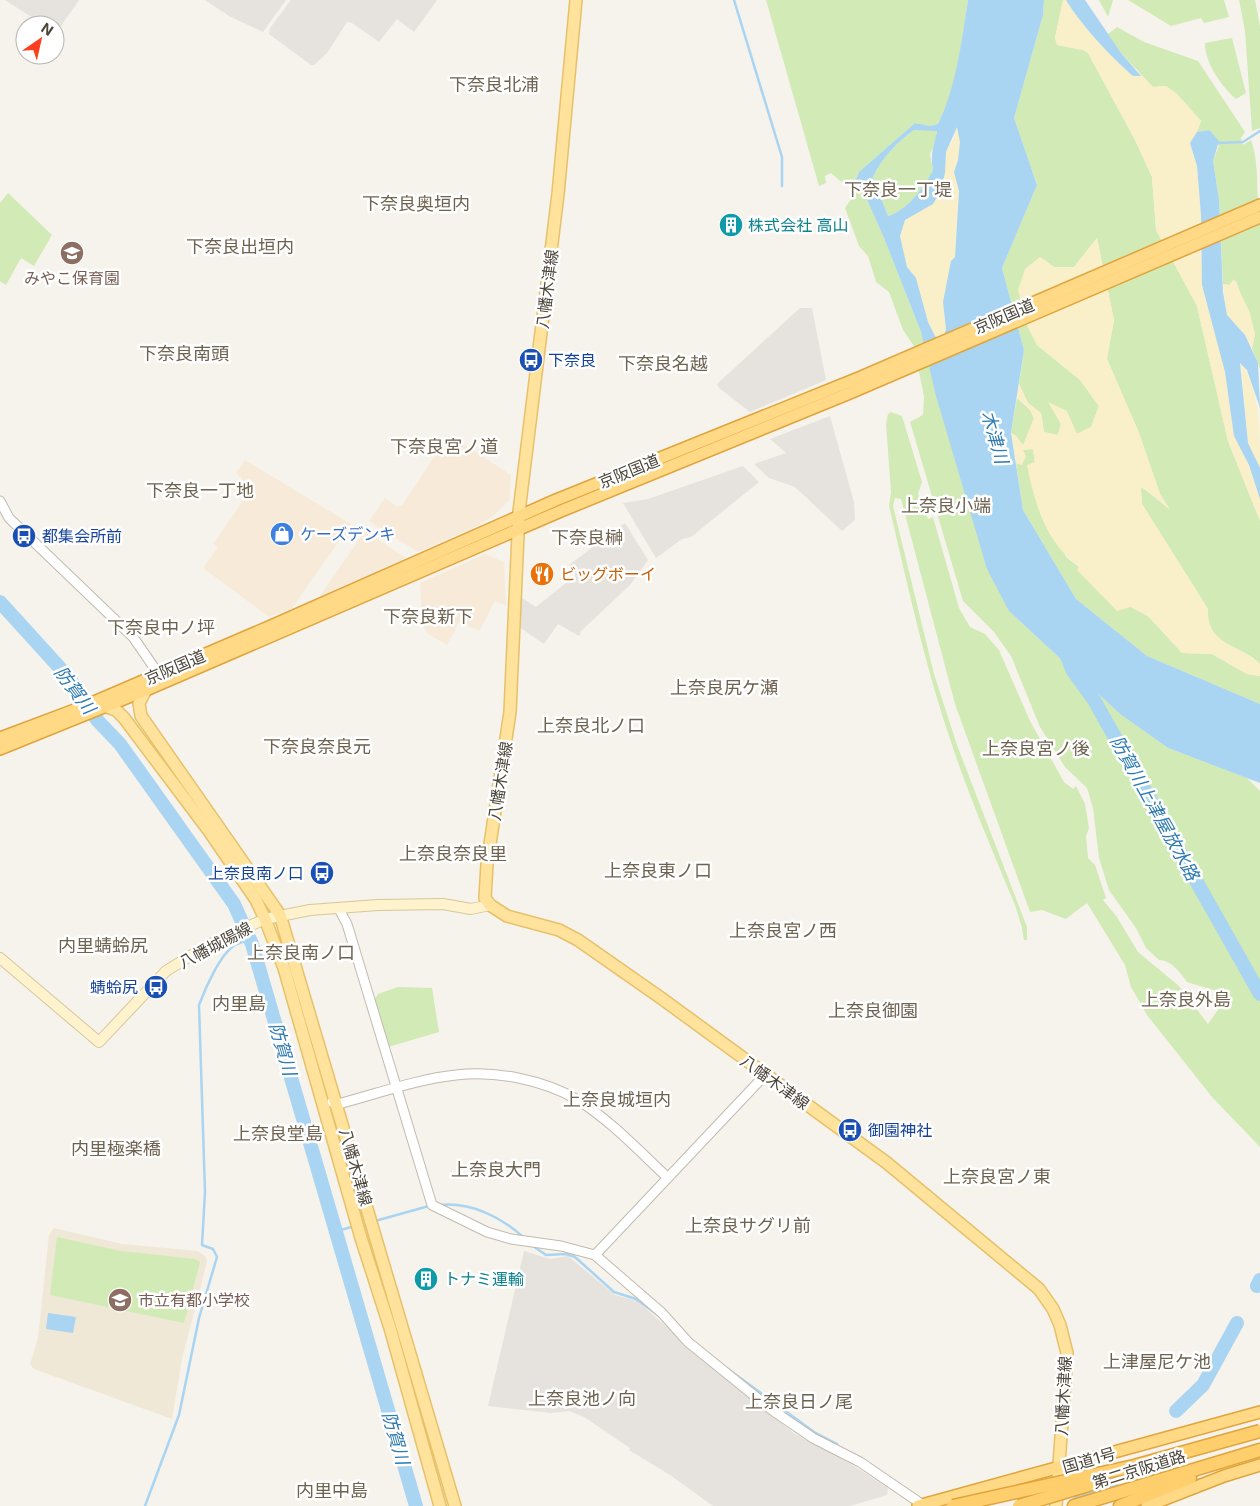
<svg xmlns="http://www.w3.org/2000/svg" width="1260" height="1506" font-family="Inter,'Noto Sans JP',sans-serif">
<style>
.commercial{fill:#f7ead8}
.industrial{fill:#e6e2dd}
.education{fill:#efe8d6}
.green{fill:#d2eab5}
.sand{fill:#f9efc9}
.water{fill:#a9d4f2;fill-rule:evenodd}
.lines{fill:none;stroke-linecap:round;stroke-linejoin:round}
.stream{stroke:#a9d4f2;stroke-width:2.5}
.river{stroke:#a9d4f2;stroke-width:14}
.tertiary-casing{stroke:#c2bbae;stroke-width:11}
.secondary-casing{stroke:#d6c79b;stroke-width:12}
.primary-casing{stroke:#e6c16a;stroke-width:14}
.trunk-casing{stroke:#e0a43c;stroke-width:14}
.motorway-casing{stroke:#e0a43c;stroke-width:15}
.tertiary{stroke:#fff;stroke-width:9}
.secondary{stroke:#fff3cd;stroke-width:10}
.primary{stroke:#ffe39c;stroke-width:11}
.trunk{stroke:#ffd985;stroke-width:11}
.motorway{stroke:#ffcf6e;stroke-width:12}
.motorway-bridge-casing{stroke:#e0a43c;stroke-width:15;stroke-linecap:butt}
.motorway-bridge{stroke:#ffcf6e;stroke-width:12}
.labels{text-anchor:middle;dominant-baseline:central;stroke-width:5;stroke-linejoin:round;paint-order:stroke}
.culture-label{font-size:16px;fill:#0d838f;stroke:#fff;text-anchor:start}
.education-label{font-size:16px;fill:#785e54;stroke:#fff}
.street-label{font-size:16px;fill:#4b4439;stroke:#fff}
.transit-label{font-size:16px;fill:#164399;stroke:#fff;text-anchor:start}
.shop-label{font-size:16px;fill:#366cbe;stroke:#fff;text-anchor:start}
.food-label{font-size:16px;fill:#c56008;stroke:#fff;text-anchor:start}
.neighbourhood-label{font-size:18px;fill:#6e6250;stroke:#fff}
.water-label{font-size:18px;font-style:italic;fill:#2e7ab2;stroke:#fff}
</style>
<rect width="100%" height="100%" fill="#f6f3ec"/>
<!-- commercial -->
<g class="commercial">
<polygon points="449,435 511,475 509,500 493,516 475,527 418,552 369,521 385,498 398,507 403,504"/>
<polygon points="245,460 351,524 292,608 269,617 203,568 218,547 213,544 245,498 234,490 242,478 236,473"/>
<polygon points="365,531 406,558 320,596"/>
<polygon points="485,554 504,562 506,606 495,601 479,631 459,622 447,645 428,634 422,622 420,583"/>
</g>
<!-- industrial -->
<g class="industrial">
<polygon points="5,0 79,0 56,33 55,25 44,25"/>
<polygon points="205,0 286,0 263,32 229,16"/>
<polygon points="291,0 437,0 414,32 397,19 379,42 352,23 347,22 327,53 314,65 311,65 269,34 270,28"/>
<polygon points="800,308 812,308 826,380 750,412 719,388 717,384"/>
<polygon points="830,416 854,502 855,520 842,531 795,487 769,478 754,464 786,453 770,439"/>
<polygon points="743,466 759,482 691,537 682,539 656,558 623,503 648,499"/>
<polygon points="625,523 648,560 630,585 581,631 579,636 558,624 544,644 519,627 519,596 536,607 576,575 569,565"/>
<polygon points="524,1251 550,1259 568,1256 615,1295 637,1301 668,1328 684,1346 795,1434 851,1464 888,1488 887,1495 850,1506 713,1506 670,1475 629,1450 630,1448 584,1417 569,1411 551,1413 488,1406"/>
</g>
<!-- education -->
<polygon class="education" points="54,1228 122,1244 198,1251 206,1257 207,1262 182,1359 172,1419 34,1369 30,1364 38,1338 49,1235"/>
<!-- green -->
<g class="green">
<path d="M766 0H968C962 40 957 87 938 124L930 126 915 123 859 172 855 182 844 184 831 173 825 176 826 183 819 186Z"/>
<path d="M1044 0H1063L1055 38 1057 45 1083 50 1088 53 1135 140 1152 177 1156 230 1197 306 1228 441 1260 521V664C1242 645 1205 646 1208 609L1142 504 1140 486 1169 508 1160 494 1139 433 1107 359 1114 320 1097 238 1074 267H1054L1040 257 1037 345 1080 380 1099 406 1091 427 1077 434 1049 403 1061 424 1058 435 1044 432 1041 413 1028 403 1019 384 1024 350 1002 268 1037 185 1014 118 1043 15Z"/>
<polygon points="1099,0 1113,0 1108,17"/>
<polygon points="1128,0 1224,0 1229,17 1204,23 1201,18 1171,26"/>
<polygon points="1239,0 1255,0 1260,26 1260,128 1252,131 1245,31"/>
<path d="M1117 27 1144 42 1198 61 1245 132 1241 138 1243 145 1251 140C1260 167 1255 186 1260 214V369L1252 348 1255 334 1236 281 1229 285 1223 284 1219 200 1213 161 1219 146 1209 130 1197 132 1201 121 1177 94 1166 86 1153 87 1121 53 1108 34Z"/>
<path d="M1232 38 1246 93 1236 99C1221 86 1205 63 1205 43Z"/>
<path d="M914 130H937L935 144 930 154 933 170C924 187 907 211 888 216L873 177C881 159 898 141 914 130Z"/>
<path d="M858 189 864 193 884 238 921 332 1009 611 1120 714 1168 748 1247 778 1260 791V1147L1212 1097 1147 1015 1131 987 1125 965 1087 903 1066 919 1042 910 1030 912 955 704 901 499 895 498 893 506 934 674 957 745 1027 927V940H1024L1022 928 1015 905C993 852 970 799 952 745 925 667 908 586 889 506L891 492 886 424 888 414 891 412 902 416 922 482 918 494 928 519 933 517 959 608 970 627 985 634 999 650 1030 721 1064 782 1073 789 1076 786 1085 804 1089 828 1086 836 1088 858 1095 865 1106 898 1103 900 1117 917 1138 952 1179 986 1208 1024 1227 997 1223 993 1187 982C1181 973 1171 960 1159 960L1146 948 1136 928 1109 890 1099 858 1093 808 1087 788 1065 767 1040 727 1011 656 994 632 963 601 910 422 923 415 924 397 914 346 903 330 889 292 876 282 868 256 859 246 845 208Z"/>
<polygon points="8,193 52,235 34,266 21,258 6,285 0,281 0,203"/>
<polygon points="1017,398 1030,410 1034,418 1023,446 1016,436 1011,433"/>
<polygon points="1033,449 1035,462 1028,465 1066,557 1131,607 1148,616 1182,653 1212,654 1247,674 1260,676 1260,704 1147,656 1076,599 1023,510 1016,463 1022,465 1022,450"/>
<polygon points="398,987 432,988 439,1032 388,1047 375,999 378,994"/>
<polygon points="57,1237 121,1251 195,1259 200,1262 184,1323 50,1295"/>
</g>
<!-- sand -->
<g class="sand">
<path d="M1063 0H1066C1082 26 1109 56 1133 76H1141L1153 87 1166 86 1177 94 1201 121 1197 132 1190 143 1197 166 1201 215V258L1225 372 1234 436 1249 465 1260 499V521L1228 441 1197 306 1156 230 1152 177 1135 140 1088 53 1083 50 1057 45 1055 38Z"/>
<polygon points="957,125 960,142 958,160 954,172 959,191 956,234 955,257 943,302 946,329 942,343 935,336 928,322 916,278 907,267 900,236 905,220 933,204 945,173 946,152 955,136"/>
<path d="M1097 238 1114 320 1107 359 1139 433 1160 494 1170 510 1141 486 1142 504 1208 609C1205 645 1242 645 1260 664V676L1247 674 1212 654 1182 653 1148 616 1131 607 1117 611 1077 570 1079 566C1046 544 1034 502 1027 465L1035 462 1033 449 1023 450 1026 456 1022 465 1016 463 1011 433 1016 436 1023 445 1034 418 1030 410 1017 397 1019 384 1028 403 1041 413 1044 432 1058 435 1061 424 1048 402 1067 411 1077 434 1091 427 1099 406 1080 380 1037 345 1028 328 1018 290 1025 269 1040 257 1054 267H1074Z"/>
<polygon points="1234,279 1250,313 1255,334 1252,348 1245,335 1227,315 1223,284 1229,285"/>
<path d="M1241 362C1260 392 1260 432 1260 468L1248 443Z"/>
</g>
<!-- water -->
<g class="water">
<path d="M968 0H1044L1043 15 1014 118 1037 185 1002 268 1024 350 1011 433 1023 510 1076 599 1147 656 1260 704V783L1168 748 1120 714 1009 611 987 569 936 396 921 332 884 238 864 193 858 189 855 182 859 172 915 123 930 126 938 124C956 88 962 39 968 0ZM957 127 960 142 958 160 954 172 959 191 955 257 951 261 943 302 946 329 942 343 935 336 928 322 916 278 907 267 900 236 905 220 933 204 940 192 945 173 946 152ZM914 130 937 131C934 147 930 153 933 170 924 187 907 211 888 216L873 177C881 159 898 141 914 130Z"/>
<path d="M1066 0H1085L1121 53 1141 76H1133C1110 56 1082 26 1066 0Z"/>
<polygon points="1209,130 1219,141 1213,161 1219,200 1223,292 1227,315 1245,335 1258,363 1260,408 1247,370 1240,363 1248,443 1260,468 1260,499 1249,465 1234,436 1225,372 1202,285 1201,215 1197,166 1190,143 1197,132"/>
<polygon points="48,1313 76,1317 73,1333 46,1329"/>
</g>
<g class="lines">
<!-- stream -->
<g class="stream">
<polyline points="734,0 782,157 782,186"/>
<polyline points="1218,143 1243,142 1260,131"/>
<path d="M440 1205C471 1202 501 1217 523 1237"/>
<polyline points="375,1221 429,1206"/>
<polyline points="337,1231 355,1226"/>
<polyline points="530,1244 546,1255 566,1254 575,1257 614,1292 636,1299 662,1318"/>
<polyline points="728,1369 814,1432 837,1444"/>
<path d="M145 1506 179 1415 199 1318 217 1257 213 1249 202 1245 205 1192 199 1005C205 989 220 954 235 945 239 943 245 941 249 939"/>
</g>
<!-- river -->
<g class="river">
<polyline points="0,602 70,679 98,721 120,744 234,904 252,944 416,1506"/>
<polyline points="1066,654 1073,671 1094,700 1260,994"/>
<polyline points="1257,1286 1260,1280"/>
<polyline points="1176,1411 1203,1385 1237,1323"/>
<polyline points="1078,1503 1112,1483"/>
</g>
<!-- tertiary casing -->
<g class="tertiary-casing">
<g id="tertiary">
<polyline points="0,501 9,518 133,637 162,679"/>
<polyline points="339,909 347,924 432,1205 487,1232 511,1239 561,1246 595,1255 662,1313 688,1342 772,1410 813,1438 860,1462 923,1505"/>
<path d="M332 1102 338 1104C377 1094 417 1079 456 1075 495 1070 544 1080 578 1100 611 1121 639 1151 667 1177"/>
<polyline points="595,1255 765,1075"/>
</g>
</g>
<!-- secondary casing -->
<g class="secondary-casing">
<polyline id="secondary" points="0,958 99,1042 166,971 208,945 265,919 310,910 378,905 443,904 471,909 490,905"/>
</g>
<!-- primary casing -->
<g class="primary-casing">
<g id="primary">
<polyline points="576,0 558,194 519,512 510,712 487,864 485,898 490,905 507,916 559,930 578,940 661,998 887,1163 1039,1289 1053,1309 1060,1325 1067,1353 1056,1506"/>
<polyline points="146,690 139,703 141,716 280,915 455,1506"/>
<polyline points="104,706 116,710 124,718 209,831 256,900 265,919 284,968 361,1238 390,1328 440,1506"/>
</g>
</g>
<!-- trunk casing -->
<g class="trunk-casing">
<g id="trunk">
<polyline points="0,738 80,708 271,626 556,500 861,377 1260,205"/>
<polyline points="0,749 146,690 561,511 850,393 1260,217"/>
<polyline points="918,1506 1260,1412"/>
<polyline points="1147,1506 1224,1476 1260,1465"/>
</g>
</g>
<!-- motorway casing -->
<g class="motorway-casing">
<g id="motorway">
<polyline points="1074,1506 1260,1450"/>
<polyline points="1120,1506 1190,1478"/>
</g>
</g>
<!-- tertiary -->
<use href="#tertiary" class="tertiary"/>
<!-- secondary -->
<use href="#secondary" class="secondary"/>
<!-- primary -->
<use href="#primary" class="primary"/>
<!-- trunk -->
<use href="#trunk" class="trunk"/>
<!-- motorway -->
<use href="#motorway" class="motorway"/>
<!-- motorway-bridge casing -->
<g class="motorway-bridge-casing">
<g id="motorway-bridge">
<polyline points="953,1506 1134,1466 1260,1431"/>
<polyline points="1019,1506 1098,1482"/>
</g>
</g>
<!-- motorway-bridge -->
<use href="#motorway-bridge" class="motorway-bridge"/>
</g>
<!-- icons -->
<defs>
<g id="building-disc" transform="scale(1.25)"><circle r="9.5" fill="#0f9aa8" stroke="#fff"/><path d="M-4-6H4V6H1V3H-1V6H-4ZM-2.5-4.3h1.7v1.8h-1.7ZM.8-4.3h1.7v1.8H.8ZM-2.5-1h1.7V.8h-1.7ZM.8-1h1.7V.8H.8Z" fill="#fff"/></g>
<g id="school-disc" transform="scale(1.25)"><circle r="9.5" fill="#8d6e63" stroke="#fff"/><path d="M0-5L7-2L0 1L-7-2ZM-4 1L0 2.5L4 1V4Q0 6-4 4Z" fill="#fff"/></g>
<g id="bus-disc" transform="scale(1.25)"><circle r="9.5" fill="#1a4fb4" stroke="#fff"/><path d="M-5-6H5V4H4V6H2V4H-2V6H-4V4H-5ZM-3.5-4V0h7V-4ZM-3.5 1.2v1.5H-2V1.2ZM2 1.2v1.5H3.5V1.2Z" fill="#fff"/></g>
<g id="shop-disc" transform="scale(1.25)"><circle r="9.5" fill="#3f7fe0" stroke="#fff"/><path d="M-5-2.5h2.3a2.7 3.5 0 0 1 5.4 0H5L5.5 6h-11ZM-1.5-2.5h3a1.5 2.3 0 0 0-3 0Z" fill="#fff"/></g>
<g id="restaurant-disc" transform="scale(1.25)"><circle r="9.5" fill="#e8710a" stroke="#fff"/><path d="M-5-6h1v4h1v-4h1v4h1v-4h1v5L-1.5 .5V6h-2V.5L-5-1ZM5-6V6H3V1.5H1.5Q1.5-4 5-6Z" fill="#fff"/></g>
</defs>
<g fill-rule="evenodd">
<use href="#building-disc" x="731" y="225"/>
<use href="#school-disc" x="72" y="253"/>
<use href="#bus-disc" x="531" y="360"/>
<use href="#shop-disc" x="282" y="534"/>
<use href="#bus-disc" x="24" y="536"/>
<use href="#restaurant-disc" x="542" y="574"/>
<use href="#bus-disc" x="322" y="873"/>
<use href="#bus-disc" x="156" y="987"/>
<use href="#bus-disc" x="850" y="1130"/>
<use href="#building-disc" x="426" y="1279"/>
<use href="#school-disc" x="120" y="1300"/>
</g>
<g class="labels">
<!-- culture labels -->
<g class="culture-label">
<text x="748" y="225">株式会社 高山</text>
<text x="444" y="1279">トナミ運輸</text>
</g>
<!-- education labels -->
<g class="education-label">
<text x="72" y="278">みやこ保育園</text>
<text x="138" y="1300" text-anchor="start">市立有都小学校</text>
</g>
<!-- street labels -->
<g class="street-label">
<text transform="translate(547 289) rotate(-83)">八幡木津線</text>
<text transform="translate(1004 316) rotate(-23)">京阪国道</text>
<text transform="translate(629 471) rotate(-22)">京阪国道</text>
<text transform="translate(175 667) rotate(-23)">京阪国道</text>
<text transform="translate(500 781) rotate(-81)">八幡木津線</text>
<text transform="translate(215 945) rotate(-28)">八幡城陽線</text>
<text transform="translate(775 1082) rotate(36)">八幡木津線</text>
<text transform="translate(356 1167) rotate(74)">八幡木津線</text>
<text transform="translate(1063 1396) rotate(-87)">八幡木津線</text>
<text transform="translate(1089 1460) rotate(-16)">国道1号</text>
<text transform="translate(1139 1469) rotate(-17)">第二京阪道路</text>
</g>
<!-- transit labels -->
<g class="transit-label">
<text x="548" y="360">下奈良</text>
<text x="42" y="536">都集会所前</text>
<text x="304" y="873" text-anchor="end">上奈良南ノ口</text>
<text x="138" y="987" text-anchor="end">蜻蛉尻</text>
<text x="868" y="1130">御園神社</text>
</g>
<!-- shop labels -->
<g class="shop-label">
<text x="300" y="534">ケーズデンキ</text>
</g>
<!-- food labels -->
<g class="food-label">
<text x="560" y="574">ビッグボーイ</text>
</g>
<!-- neighbourhood labels -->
<g class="neighbourhood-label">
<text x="494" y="84">下奈良北浦</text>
<text x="898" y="189">下奈良一丁堤</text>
<text x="416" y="203">下奈良奥垣内</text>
<text x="240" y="246">下奈良出垣内</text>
<text x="184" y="353">下奈良南頭</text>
<text x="663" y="363">下奈良名越</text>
<text x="444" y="446">下奈良宮ノ道</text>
<text x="200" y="490">下奈良一丁地</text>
<text x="946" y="505">上奈良小端</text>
<text x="587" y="537">下奈良榊</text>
<text x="428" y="616">下奈良新下</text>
<text x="161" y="627">下奈良中ノ坪</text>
<text x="724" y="687">上奈良尻ケ瀬</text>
<text x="591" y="725">上奈良北ノ口</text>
<text x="317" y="746">下奈良奈良元</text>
<text x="1036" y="748">上奈良宮ノ後</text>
<text x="453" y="853">上奈良奈良里</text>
<text x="658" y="870">上奈良東ノ口</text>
<text x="783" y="930">上奈良宮ノ西</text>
<text x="103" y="945">内里蜻蛉尻</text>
<text x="301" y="952">上奈良南ノ口</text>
<text x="1186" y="999">上奈良外島</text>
<text x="239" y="1003">内里島</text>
<text x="873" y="1010">上奈良御園</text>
<text x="617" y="1099">上奈良城垣内</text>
<text x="278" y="1133">上奈良堂島</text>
<text x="116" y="1148">内里極楽橋</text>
<text x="496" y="1169">上奈良大門</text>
<text x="997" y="1176">上奈良宮ノ東</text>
<text x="748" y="1225">上奈良サグリ前</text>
<text x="1157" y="1361">上津屋尼ケ池</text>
<text x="582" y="1398">上奈良池ノ向</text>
<text x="799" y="1401">上奈良日ノ尾</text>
<text x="332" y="1490">内里中島</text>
</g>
<!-- water labels -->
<g class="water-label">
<text transform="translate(995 437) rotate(74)">木津川</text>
<text transform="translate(75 690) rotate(53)">防賀川</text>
<text transform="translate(1155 808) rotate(61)">防賀川上津屋放水路</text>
<text transform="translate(283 1049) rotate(74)">防賀川</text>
<text transform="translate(396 1438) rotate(74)">防賀川</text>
</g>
</g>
<!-- north arrow -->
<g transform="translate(40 40) rotate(34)"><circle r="24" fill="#ffffff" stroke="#b7b4b0"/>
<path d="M0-4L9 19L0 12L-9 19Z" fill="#fc3f1d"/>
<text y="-8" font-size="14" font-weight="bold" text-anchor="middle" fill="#4b4439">N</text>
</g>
</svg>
